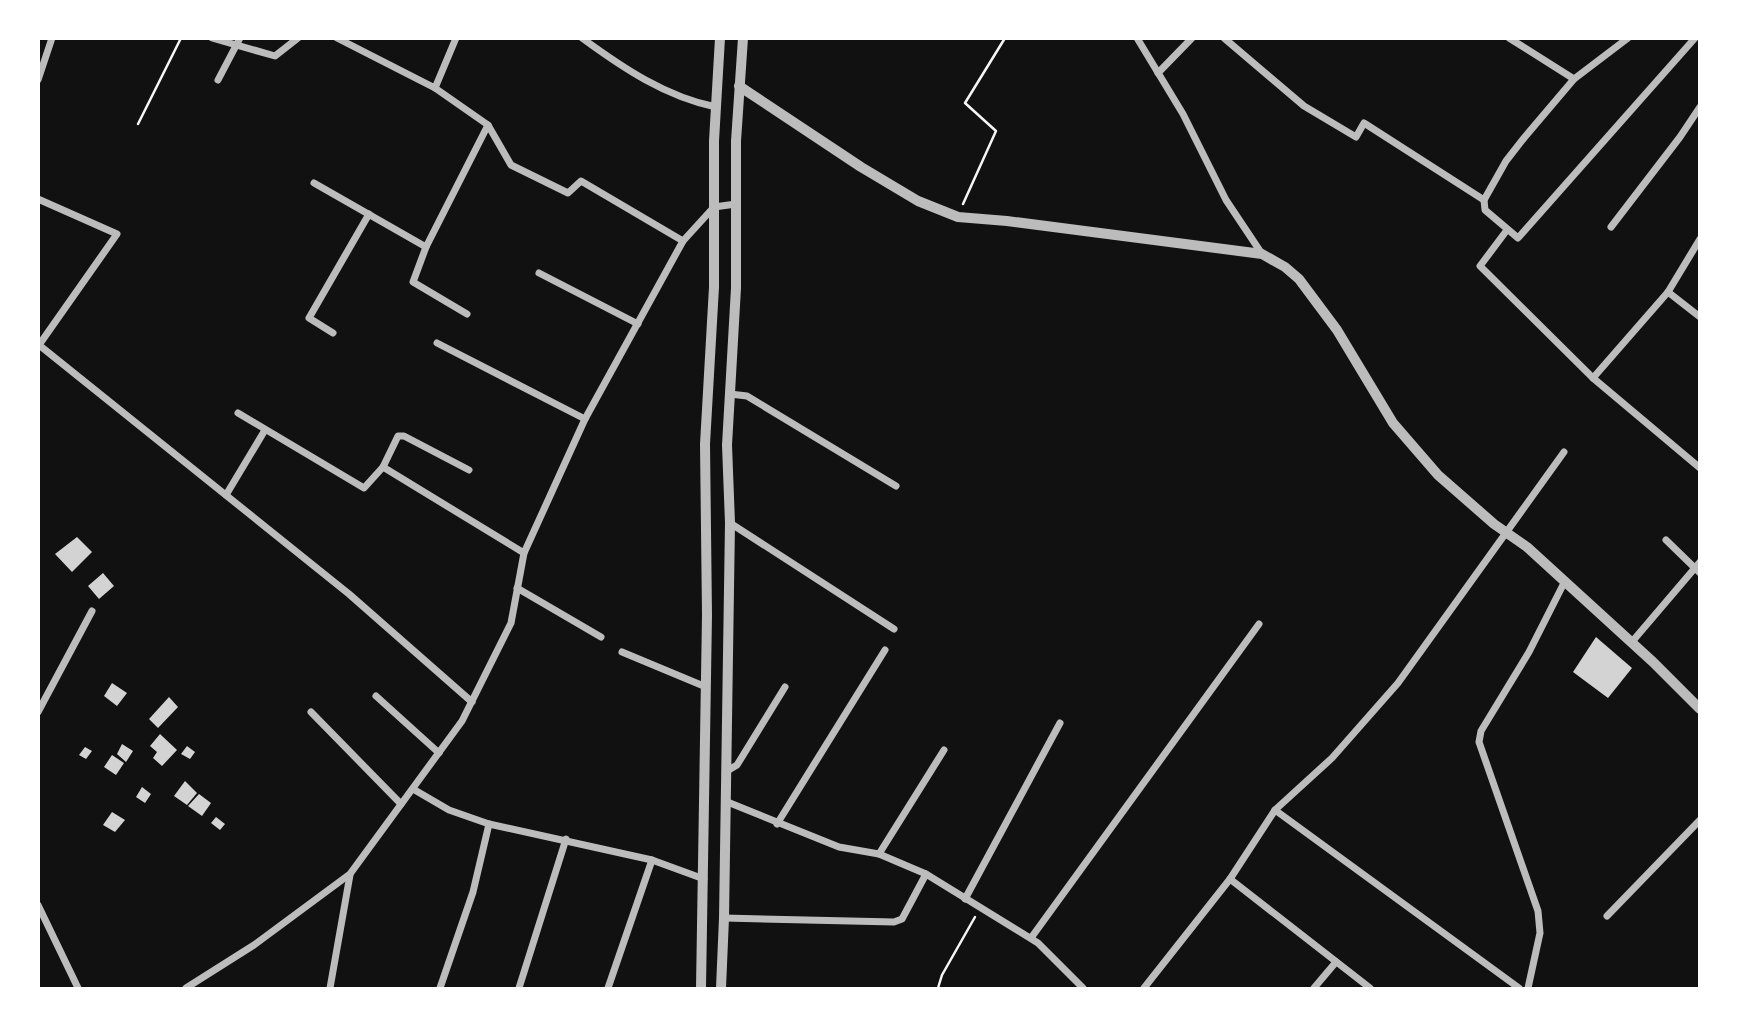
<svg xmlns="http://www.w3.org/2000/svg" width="1738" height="1027" font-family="'Public Sans',sans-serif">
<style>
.building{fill:#d3d3d3}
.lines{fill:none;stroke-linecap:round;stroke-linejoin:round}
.path{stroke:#f5f5f5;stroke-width:2.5}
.minor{stroke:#bcbcbc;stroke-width:7}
.tertiary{stroke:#bcbcbc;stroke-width:10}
</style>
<rect width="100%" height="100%" fill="#111"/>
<!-- building -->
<g class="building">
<polygon points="77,537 92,552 72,572 55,554"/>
<polygon points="103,573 114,586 99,599 88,586"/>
<polygon points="1596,637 1632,668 1608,698 1573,672"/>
<polygon points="112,683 127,693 117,706 104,696"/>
<polygon points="169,697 178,707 158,728 149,719"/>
<polygon points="160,734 177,750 162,766 153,758 157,752 150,746"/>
<polygon points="122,744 133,751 126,762 117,754"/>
<polygon points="187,746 195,752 190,759 181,754"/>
<polygon points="85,747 92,751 86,759 79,755"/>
<polygon points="112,755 124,763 116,775 104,767"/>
<polygon points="185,781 197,793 187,805 174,796"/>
<polygon points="142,787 151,794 145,803 136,797"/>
<polygon points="199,794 211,803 202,816 188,806"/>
<polygon points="112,812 125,820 115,832 103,825"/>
<polygon points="216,817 225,824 220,830 211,823"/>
</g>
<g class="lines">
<!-- path -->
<g class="path">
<polyline points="138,124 181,38"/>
<polyline points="963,204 996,131 965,103 1005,38"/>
<polyline points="938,988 942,975 975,917"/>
</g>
<!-- minor -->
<g class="minor">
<polyline points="212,38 275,56 298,38"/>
<polyline points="337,38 435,88 456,38"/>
<path d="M582 38C623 68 666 97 716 107"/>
<polyline points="1137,38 1183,114 1226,200 1262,254"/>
<polyline points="1224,38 1304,106 1356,137 1364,123 1484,200"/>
<polyline points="1509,38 1574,79"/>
<polyline points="1628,38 1574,79 1524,138 1506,161 1484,200 1485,210 1518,238 1695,38"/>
<polyline points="1158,73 1192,38"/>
<polyline points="38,80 52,38"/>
<polyline points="218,80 240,38"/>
<polyline points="435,88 488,125 511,165 568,193 581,181 683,241"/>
<polyline points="314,183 426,247 488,125"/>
<polyline points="38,199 117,234 39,345 349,594 472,702"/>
<polyline points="1611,227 1680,137 1700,107"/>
<polyline points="1507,230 1480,266 1593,378 1700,468"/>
<polyline points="426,247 413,282 467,314"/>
<polyline points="539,273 638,324"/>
<polyline points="1668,292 1700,317"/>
<polyline points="333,333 309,318 369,214"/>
<polyline points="437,343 585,419"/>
<polyline points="1593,378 1668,292 1700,239"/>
<polyline points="730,394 747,396 896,486"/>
<polyline points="238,413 364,488 383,467 398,436 404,436 469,470"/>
<polyline points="383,467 524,553"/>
<polyline points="226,495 265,430"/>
<polyline points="730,523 894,629"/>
<polyline points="1666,540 1700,573"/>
<polyline points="517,588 601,637"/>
<polyline points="1631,643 1700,562"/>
<polyline points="622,652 706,687"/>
<polyline points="376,696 439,753"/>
<polyline points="38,712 92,611"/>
<polyline points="311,712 401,804"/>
<polyline points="727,771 737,765 785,687"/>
<polyline points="413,789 449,810 489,824 652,860 704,879"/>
<polyline points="725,801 839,847 879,854 926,874 1038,943 1083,988"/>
<polyline points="1275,810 1332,758 1398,683 1564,452"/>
<polyline points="777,824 885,650"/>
<polyline points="879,854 944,750"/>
<polyline points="1230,879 1275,810 1519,988"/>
<polyline points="965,899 1060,723"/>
<polyline points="38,905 78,988"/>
<polyline points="1607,916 1700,820"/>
<polyline points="724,918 894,922 902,919 926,874"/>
<polyline points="1031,938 1259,624"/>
<polyline points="186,988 254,945 350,874 462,721 511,623 524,553 585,419 683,241 714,207 736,204"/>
<polyline points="330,988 350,875"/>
<polyline points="440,988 473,892 489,824"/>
<polyline points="519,988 566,839"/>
<polyline points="608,988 652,860"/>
<polyline points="1144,988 1230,879 1370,988"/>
<polyline points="1314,988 1336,962"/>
<polyline points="1528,988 1540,933 1538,911 1479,742 1481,731 1529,652 1565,581"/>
</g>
<!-- tertiary -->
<g class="tertiary">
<polyline points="739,86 861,167 918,201 958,217 1007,221 1262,254 1285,267 1299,279 1337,330 1393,423 1438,475 1494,524 1527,547 1653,662 1700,709"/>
<polyline points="701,988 707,615 705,444 714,287 714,141 720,38"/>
<polyline points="721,988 724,918 730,523 727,445 736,288 736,141 743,38"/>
</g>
</g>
<!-- border -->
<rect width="1738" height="1027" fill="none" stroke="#ffffff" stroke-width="80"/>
</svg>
